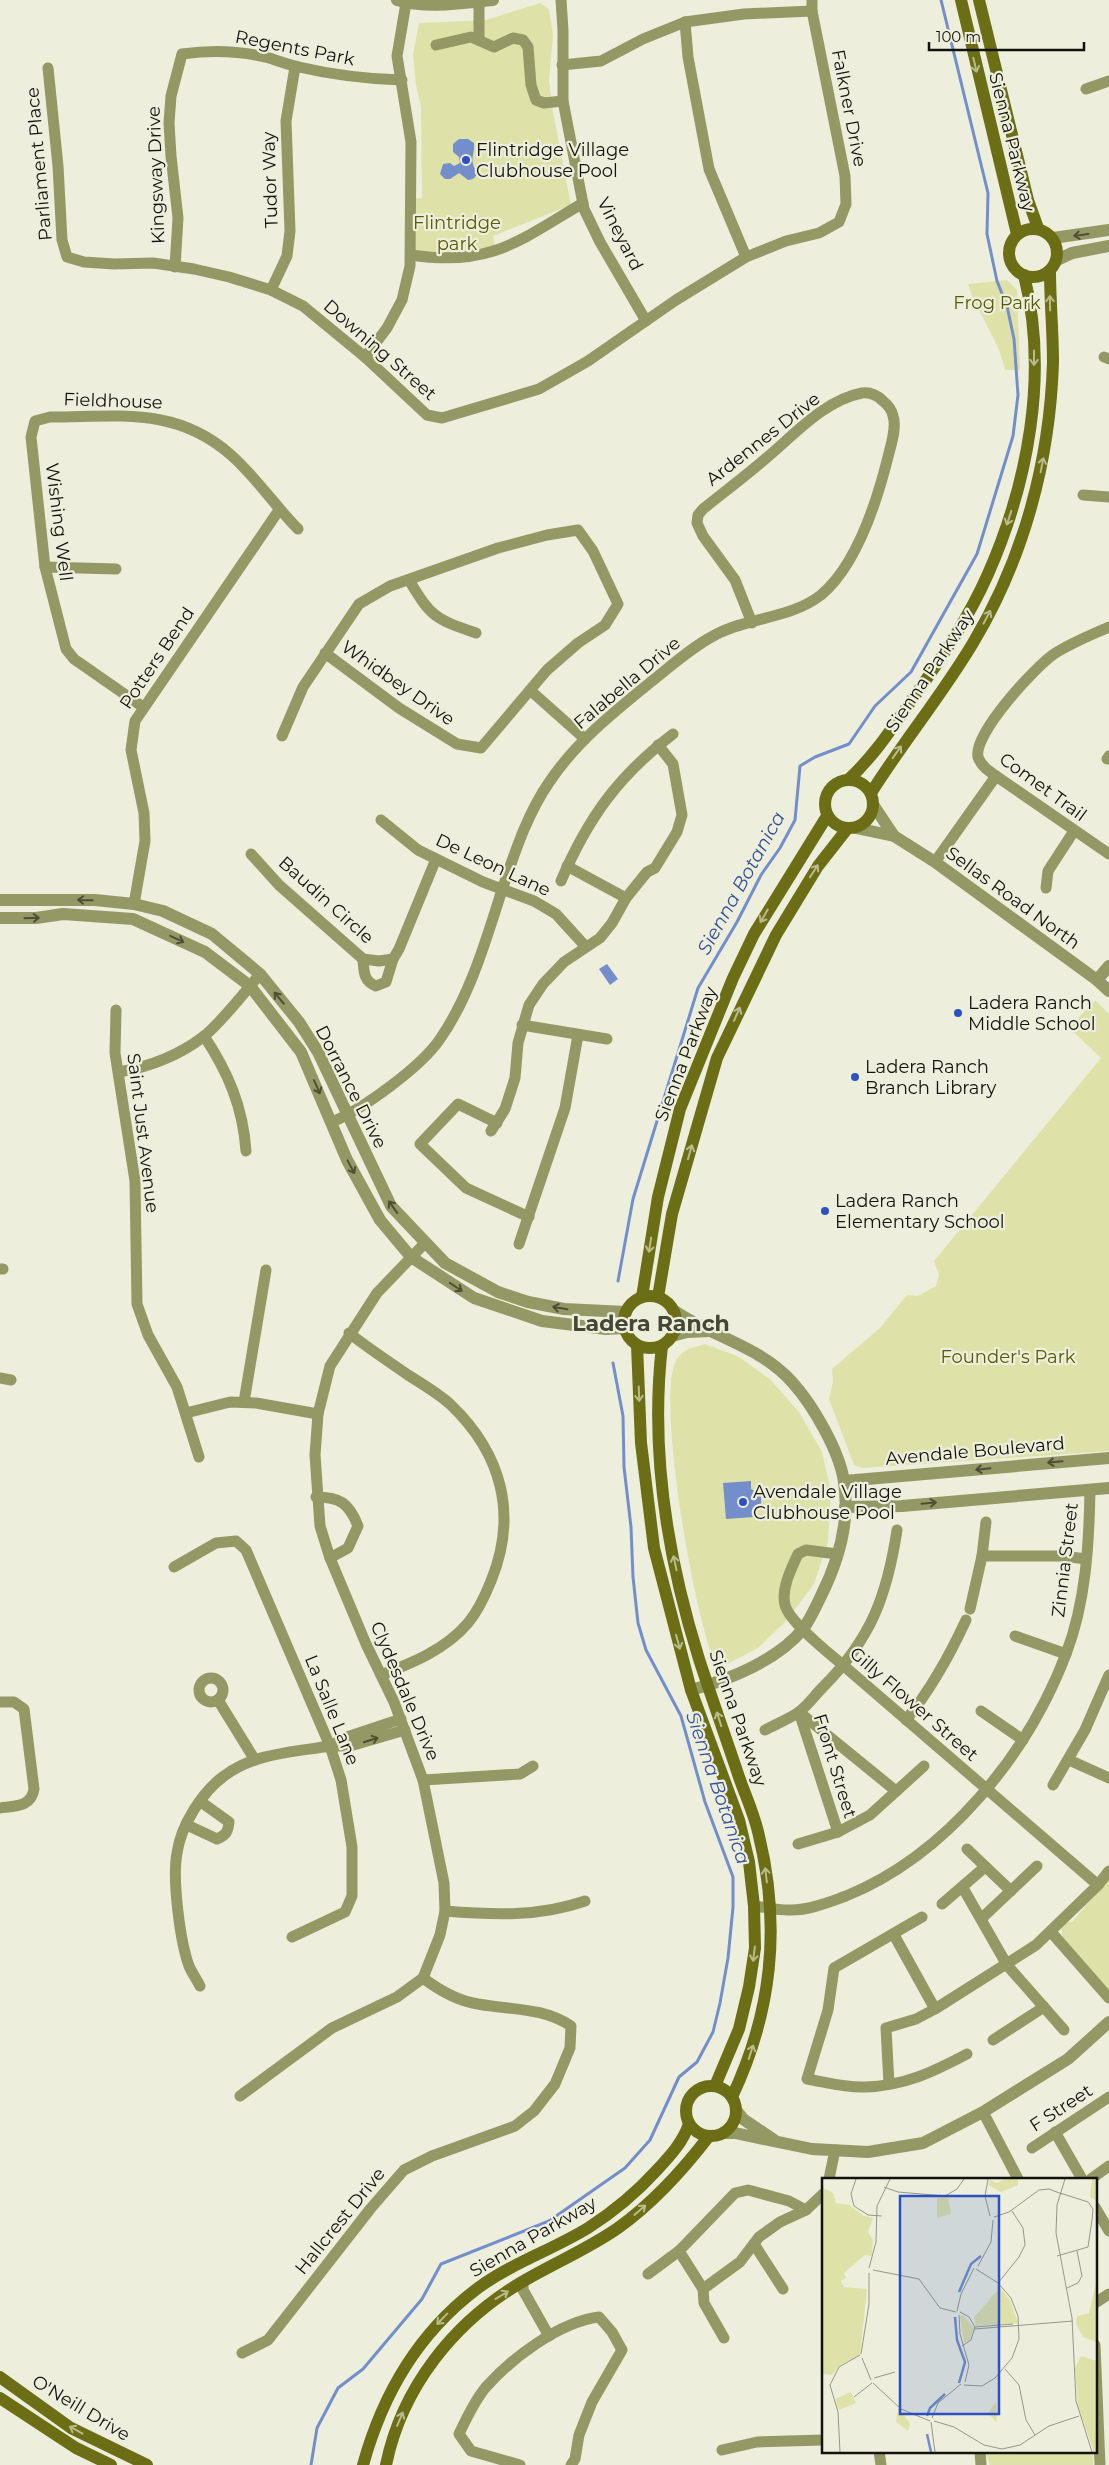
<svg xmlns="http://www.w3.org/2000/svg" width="1109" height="2465" font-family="Montserrat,sans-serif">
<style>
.green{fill:#dee2a9}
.water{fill:#738eca}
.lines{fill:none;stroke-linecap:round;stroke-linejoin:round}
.stream{stroke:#738eca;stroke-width:3}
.minor{stroke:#949865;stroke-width:11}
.tertiary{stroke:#949865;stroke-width:12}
.secondary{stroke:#6b6e15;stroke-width:12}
.oneway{stroke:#b9bb8c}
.oneway2{stroke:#4d4f35}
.poi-dot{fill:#2c50c0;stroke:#edefdc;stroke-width:2}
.labels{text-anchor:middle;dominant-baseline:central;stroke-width:4.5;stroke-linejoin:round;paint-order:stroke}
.street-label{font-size:18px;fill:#13130d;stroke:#edefdc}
.poi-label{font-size:18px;fill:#13130d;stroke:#edefdc;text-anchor:start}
.park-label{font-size:18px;fill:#585b00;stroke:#edefdc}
.water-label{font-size:19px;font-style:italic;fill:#34519b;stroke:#edefdc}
.district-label{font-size:22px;font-weight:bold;fill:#444636;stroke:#edefdc}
.inset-river{fill:none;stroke:#738eca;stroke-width:2.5}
.inset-road{fill:none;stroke:#969789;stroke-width:1}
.view{fill:#2c50c0;fill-opacity:0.15;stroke:#2c50c0;stroke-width:2.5}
.inset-edge{fill:none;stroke:#13130d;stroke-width:2.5}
</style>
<rect width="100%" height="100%" fill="#edefdc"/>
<!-- green -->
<g class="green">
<polygon points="540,3 549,9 553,35 549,80 553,112 571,205 493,236 496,252 411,255 411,199 422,198 421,107 416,85 413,55 419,23 486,20"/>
<path d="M1007 280 1017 290 1020 370H1005C999 339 977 314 968 284Z"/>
<polygon points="1095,1000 1109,1014 1109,1451 863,1468 854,1465 829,1399 833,1382 832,1369 880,1328 907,1295 918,1296 936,1286 939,1275 934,1261 1101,1058 1069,1028"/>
<path d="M705 1344 737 1356 770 1379 799 1412 822 1452 831 1492 828 1542 814 1584 786 1621 758 1648 727 1664 716 1665C695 1623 657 1404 675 1363 681 1349 692 1348 705 1344Z"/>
<polygon points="1109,1878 1109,1990 1063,1939 1061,1927 1066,1922 1072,1922"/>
<polygon points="985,2451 1093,2451 1093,2465 990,2465"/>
</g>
<!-- water -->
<g class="water">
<path d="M459 139H468L474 143C475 151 471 158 473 164 474 169 477 170 477 175L473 179 468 180 459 173 450 179H445L440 174 443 164 450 163 454 166 460 163 459 157 453 152V144Z"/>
<polygon points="607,964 618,979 610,985 599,969"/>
<polygon points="751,1481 751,1489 761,1494 761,1504 753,1509 754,1517 726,1519 723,1483"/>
</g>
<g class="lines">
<!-- stream -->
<g class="stream">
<polyline points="618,1281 633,1199 698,988 737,922 761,875 780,848 795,820 800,766 815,757 849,744 875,706 911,672 977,554 1013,436 1018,395 1014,339 1007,306 997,281 987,234 988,193 941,0"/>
<polyline points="311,2465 317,2428 338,2388 363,2369 422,2299 441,2264 549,2221 625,2168 650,2140 679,2077 697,2062 713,2032 720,2003 728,1958 733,1907 733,1877 705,1802 681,1716 646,1650 638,1623 633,1577 631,1527 624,1467 623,1416 613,1363"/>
</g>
<!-- minor -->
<g class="minor">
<polyline points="561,0 563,30 563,101 584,209 600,242 646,321"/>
<polyline points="479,1 479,40"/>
<polyline points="685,22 688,57 709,169 746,257"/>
<polyline points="436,45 471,37 494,47 513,38 523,40 528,47 531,85 536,100 544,103 563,101"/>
<polyline points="562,65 601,61 643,39 685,22 744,14 812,11"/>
<polyline points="48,68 58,166 62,240 67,257 84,262 114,264 153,263 194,269 229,277 271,290 303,306 365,357 427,415 442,418 539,389 588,361 676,300 746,257 786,241 819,233 839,222 846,204 845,176 812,11 812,0"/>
<polyline points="1086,89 1109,81"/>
<path d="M411 255C490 267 519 241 583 203"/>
<path d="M175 267 178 218 171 156 169 123 171 96 182 54C210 50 242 51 269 58 279 61 289 65 299 67 333 75 366 79 402 80"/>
<polyline points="271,290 287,256 290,231 286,121 295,67"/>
<polyline points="365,357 387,328 402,300 410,266 411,142 397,56 406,3"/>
<polyline points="1104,357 1109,359"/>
<polyline points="1083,495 1109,497"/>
<polyline points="45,567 116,569"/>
<path d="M409 580C431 617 435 619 476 633"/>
<path d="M1109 627C1091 635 1071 643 1054 654 1035 667 973 734 978 757 981 766 989 771 996 776L1109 854"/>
<polyline points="531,691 585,739"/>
<path d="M143 707 74 659 66 649 45 567 31 437 35 421 50 417C118 417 176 406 231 455 256 477 275 506 298 529"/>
<polyline points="282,736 303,687 359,604 390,586 498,548 547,535 578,530 593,551 618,604 605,625 578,643 547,670 481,748 457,744 399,708 325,653"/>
<polyline points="1107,759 1109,756"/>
<polyline points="381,820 418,850 483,882 534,901 556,914 586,947"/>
<polyline points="251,854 279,885 363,959 379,961 393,959 399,949 436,859"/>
<polyline points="935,862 996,776"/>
<polyline points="567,866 626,898"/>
<path d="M561 881C588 818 618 776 673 734"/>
<polyline points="1046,888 1048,871 1074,831"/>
<polyline points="134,904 145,841 144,813 131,750 135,721 279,510"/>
<path d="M363 959C364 971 363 981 376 986L386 982 393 959"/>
<polyline points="116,1010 115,1053 135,1181 137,1304 148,1335 177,1387 199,1457"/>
<polyline points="522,1025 607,1039"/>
<path d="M204 1036C228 1072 243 1107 246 1151"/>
<path d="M119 1072C148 1067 178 1056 203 1037 220 1024 245 992 260 974"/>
<path d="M332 1122C363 1109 421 1067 440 1039 470 996 486 940 502 890 515 852 527 814 550 781 577 741 615 711 652 681 672 665 692 647 715 635 748 617 790 619 821 595 857 565 877 501 888 457 891 445 897 427 893 416 892 410 888 405 883 401 877 395 871 392 862 393 824 400 792 437 764 460 744 477 723 493 703 509L698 515 697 523 703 536 735 580 752 623"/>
<polyline points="497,1123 458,1104 420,1144 466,1188 529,1217"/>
<polyline points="491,1131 505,1109 515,1078 518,1043 529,1005 543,984 564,962 600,938 612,923 626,898 647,872 655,868 677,832 682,815 673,764 658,745"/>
<polyline points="519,1244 565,1108 578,1035"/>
<polyline points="0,1269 3,1269"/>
<path d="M349 1333C368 1348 388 1361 408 1375 422 1384 438 1393 451 1405 502 1454 518 1515 491 1581 485 1596 478 1611 468 1623 445 1650 412 1663 381 1675"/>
<polyline points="0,1378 11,1380"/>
<polyline points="244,1402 266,1270"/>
<polyline points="186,1413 230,1402 256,1403 318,1414"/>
<path d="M316 1497C340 1497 349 1503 358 1526L348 1548 330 1558"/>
<path d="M837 1554 806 1550 798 1554C791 1569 781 1589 785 1605 789 1622 830 1654 844 1666L1098 1885"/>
<polyline points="982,1556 1063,1556 1086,1559"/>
<polyline points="174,1567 216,1543 236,1541 246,1550 330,1746 341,1780 352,1847 352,1896 345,1912 292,1937"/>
<polyline points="970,1609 982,1556 986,1522"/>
<polyline points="1015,1636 1066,1654"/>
<circle cx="211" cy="1690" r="12"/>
<polyline points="218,1700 255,1760"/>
<path d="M0 1702H14L24 1709 34 1789C31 1807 16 1806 0 1808"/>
<polyline points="981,1711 1023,1740"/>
<polyline points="799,1712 838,1832"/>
<polyline points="799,1712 896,1791"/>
<polyline points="401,1719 347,1737 330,1746 350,1746 405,1730"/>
<path d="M906 1720C931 1689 949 1657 966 1620"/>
<path d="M765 1730C776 1724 789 1719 799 1712 808 1705 815 1695 823 1687 871 1639 887 1596 897 1530"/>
<polyline points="1069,1760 1109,1778"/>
<polyline points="423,1780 520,1774 533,1766"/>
<polyline points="1053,1785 1085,1730 1109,1675"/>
<path d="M187 1825 217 1839C226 1835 228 1832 229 1822L201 1802"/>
<polyline points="798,1844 838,1832 870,1815 924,1766"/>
<polyline points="967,1849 1011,1891"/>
<polyline points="963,1888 1007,1965 1064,2030"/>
<polyline points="942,1904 985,1867"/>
<path d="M754 1906C766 1907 779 1911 791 1910 810 1910 829 1902 846 1896 947 1855 1028 1754 1066 1654 1086 1602 1089 1544 1090 1490"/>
<path d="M445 1911C493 1915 539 1917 585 1901"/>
<path d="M922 1917 834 1968 828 2010 807 2079C825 2082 846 2088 865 2087 904 2086 933 2072 967 2054"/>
<polyline points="982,1918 1037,1866"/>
<polyline points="1051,1932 1109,1998"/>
<polyline points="894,1935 935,2009"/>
<path d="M200 1986C197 1980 192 1973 189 1966 180 1941 172 1879 177 1853 181 1825 202 1792 224 1776 254 1753 294 1752 330 1746"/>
<polyline points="993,2040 1044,2007"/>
<polyline points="889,2084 886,2028 916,2019 935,2009 1036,1945 1098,1885 1109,1871"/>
<polyline points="240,2096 332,2028 397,1997 423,1978 440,1935 445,1911 444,1883 423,1780 394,1702 366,1644 330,1558 320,1526 315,1455 318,1414 330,1366 377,1293 425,1243"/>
<polyline points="983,2112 1018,2179"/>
<polyline points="1055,2132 1082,2179"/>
<polyline points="1032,2148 1109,2097"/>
<polyline points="829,2179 835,2150"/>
<polyline points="1091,2179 1109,2166"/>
<polyline points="1095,2207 1109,2231"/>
<polyline points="754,2244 783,2289"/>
<polyline points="679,2251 703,2289 704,2303 724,2338"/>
<polyline points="648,2274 679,2251 735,2193 748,2190 789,2201 806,2210"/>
<polyline points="523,2281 523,2290 549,2336"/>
<polyline points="703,2289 740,2262 759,2237 780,2222 806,2210 823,2194"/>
<polyline points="1095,2303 1109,2294"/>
<polyline points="1095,2345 1100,2465"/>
<path d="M242 2353 268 2340 371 2208 404 2170 432 2156 515 2126 534 2111 555 2084 570 2048 571 2026C543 2007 510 2010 478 2004 457 2001 439 1990 423 1978"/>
<polyline points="722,2450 757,2442 823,2440"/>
<polyline points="879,2451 881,2465"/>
<polyline points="980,2451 981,2465"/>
<path d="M520 2465 471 2451 459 2434C466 2419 475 2400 486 2387 512 2358 559 2322 599 2317L612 2332 622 2350 592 2402 579 2435 575 2459 571 2465"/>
</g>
<!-- tertiary -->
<g class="tertiary">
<path d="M397 0C427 9 462 3 493 0"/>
<polyline points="1053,238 1109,230"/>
<polyline points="1057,260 1072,253 1109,246"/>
<polyline points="874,806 894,836"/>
<polyline points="856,828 894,836 935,862 1097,980 1109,991"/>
<polyline points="0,900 95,900 134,904 163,911 212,934 260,974 299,1022 318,1052 391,1206 445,1263 498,1292 528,1302 564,1309 626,1312"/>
<polyline points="0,918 36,918 63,914 133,919 205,952 250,986 301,1052 347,1160 380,1220 411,1257 474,1298 542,1321 606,1329 625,1328"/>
<polyline points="1097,980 1109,966"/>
<path d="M673 1310C712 1337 760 1346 792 1382 813 1405 840 1452 844 1482 850 1521 838 1562 821 1596 816 1606 810 1620 803 1629 778 1660 729 1680 691 1690"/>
<polyline points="672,1336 687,1332 709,1331"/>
<polyline points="844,1481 1109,1458"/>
<polyline points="845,1507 902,1506 1109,1488"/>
<polyline points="736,2110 743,2119 774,2140"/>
<polyline points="723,2133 735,2133 812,2149 868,2152 923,2143 983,2112 1068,2059 1109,2022"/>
</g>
<!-- secondary -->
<g class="secondary">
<polyline points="961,0 1017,234"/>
<polyline points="979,0 1028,200 1038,228"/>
<circle cx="1033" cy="253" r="24"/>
<circle cx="849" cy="804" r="24"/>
<path d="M848 780C876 754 894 725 916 694 943 656 969 617 988 574 1028 483 1049 374 1024 275"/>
<path d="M871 793C903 742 942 695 973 643 1024 558 1050 460 1053 362 1053 331 1050 301 1050 271"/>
<circle cx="650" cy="1322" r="26"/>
<polyline points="642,1297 658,1197 680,1109 733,978 754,934 827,816"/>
<polyline points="658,1297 672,1214 717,1058 776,935 818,866 847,829"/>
<polyline points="637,1345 641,1443 654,1548 691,1690 739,1820 749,1862 754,1906 755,1948 749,1987 739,2029 715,2086"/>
<path d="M662 1346C650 1450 668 1560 699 1659 712 1699 726 1738 739 1777 746 1797 755 1816 759 1836 781 1927 772 2012 732 2097"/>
<circle cx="711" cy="2111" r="25"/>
<polyline points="0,2377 71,2428 147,2465"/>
<polyline points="0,2398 76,2448 111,2465"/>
<path d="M363 2465C383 2393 418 2333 478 2288 512 2263 552 2250 588 2228 613 2212 637 2192 657 2170 670 2156 683 2142 689 2124"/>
<path d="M386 2465C402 2387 454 2322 522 2282 554 2263 588 2249 618 2228 653 2203 683 2170 709 2136"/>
</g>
</g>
<!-- one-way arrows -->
<defs><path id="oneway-shaft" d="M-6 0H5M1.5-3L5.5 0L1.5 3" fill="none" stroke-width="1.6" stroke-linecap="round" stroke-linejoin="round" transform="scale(1.25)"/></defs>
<g class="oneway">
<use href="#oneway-shaft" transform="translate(975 65) rotate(77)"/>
<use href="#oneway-shaft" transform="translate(1050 303) rotate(-91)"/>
<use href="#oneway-shaft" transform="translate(1034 358) rotate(90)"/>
<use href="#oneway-shaft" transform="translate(1042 465) rotate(-79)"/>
<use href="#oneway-shaft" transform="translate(1009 518) rotate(108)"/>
<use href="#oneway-shaft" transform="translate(987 617) rotate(-62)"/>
<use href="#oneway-shaft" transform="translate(897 752) rotate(-55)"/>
<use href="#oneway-shaft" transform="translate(814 871) rotate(-57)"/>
<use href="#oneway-shaft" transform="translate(764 916) rotate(120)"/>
<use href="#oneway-shaft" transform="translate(737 1014) rotate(-66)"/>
<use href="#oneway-shaft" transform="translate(690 1152) rotate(-74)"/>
<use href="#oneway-shaft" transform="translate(650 1245) rotate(99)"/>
<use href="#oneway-shaft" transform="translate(639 1394) rotate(88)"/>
<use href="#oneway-shaft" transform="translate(675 1563) rotate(-102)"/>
<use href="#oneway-shaft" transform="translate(678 1642) rotate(75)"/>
<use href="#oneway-shaft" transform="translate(719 1719) rotate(-108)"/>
<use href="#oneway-shaft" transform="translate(766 1875) rotate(-97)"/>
<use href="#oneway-shaft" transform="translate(754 1954) rotate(97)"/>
<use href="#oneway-shaft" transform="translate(751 2052) rotate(-72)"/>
<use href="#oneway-shaft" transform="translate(640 2210) rotate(-41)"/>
<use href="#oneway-shaft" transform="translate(502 2295) rotate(-31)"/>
<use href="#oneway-shaft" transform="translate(442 2319) rotate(134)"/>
<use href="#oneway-shaft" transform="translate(400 2419) rotate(-67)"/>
<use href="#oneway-shaft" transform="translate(76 2430) rotate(-151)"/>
</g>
<g class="oneway2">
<use href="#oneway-shaft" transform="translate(1081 235) rotate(172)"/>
<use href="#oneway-shaft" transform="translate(85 900) rotate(-179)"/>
<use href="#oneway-shaft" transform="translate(32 918) rotate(-2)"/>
<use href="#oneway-shaft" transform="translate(177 939) rotate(25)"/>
<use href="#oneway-shaft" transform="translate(279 998) rotate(-130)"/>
<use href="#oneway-shaft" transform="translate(317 1087) rotate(66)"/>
<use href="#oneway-shaft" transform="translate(351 1167) rotate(62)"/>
<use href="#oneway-shaft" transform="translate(393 1207) rotate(-126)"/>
<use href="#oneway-shaft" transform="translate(456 1287) rotate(34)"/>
<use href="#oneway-shaft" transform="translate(560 1308) rotate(-171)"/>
<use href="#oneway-shaft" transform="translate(1055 1462) rotate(175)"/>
<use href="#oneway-shaft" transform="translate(983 1469) rotate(174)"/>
<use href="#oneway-shaft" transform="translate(929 1503) rotate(-5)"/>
<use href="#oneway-shaft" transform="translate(371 1740) rotate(-18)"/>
</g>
<!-- markers -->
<g class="poi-dot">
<circle cx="466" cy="160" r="5"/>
<circle cx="958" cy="1013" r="5"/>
<circle cx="855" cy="1077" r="5"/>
<circle cx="825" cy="1211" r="5"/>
<circle cx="743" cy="1502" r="5"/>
</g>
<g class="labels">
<!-- street labels -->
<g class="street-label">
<text transform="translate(295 48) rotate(11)">Regents Park</text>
<text transform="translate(849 108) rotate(79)">Falkner Drive</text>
<text transform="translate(1012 142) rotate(76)">Sienna Parkway</text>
<text transform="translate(39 164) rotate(-95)">Parliament Place</text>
<text transform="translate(156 175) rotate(-92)">Kingsway Drive</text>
<text transform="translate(270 180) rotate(-92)">Tudor Way</text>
<text transform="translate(620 234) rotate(63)">Vineyard</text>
<text transform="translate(380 350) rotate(41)">Downing Street</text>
<text transform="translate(113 401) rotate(2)">Fieldhouse</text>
<text transform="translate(763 439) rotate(-38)">Ardennes Drive</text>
<text transform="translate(59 522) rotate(83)">Wishing Well</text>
<text transform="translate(157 658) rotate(-56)">Potters Bend</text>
<text transform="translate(930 671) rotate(-56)">Sienna Parkway</text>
<text transform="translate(398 683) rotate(35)">Whidbey Drive</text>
<text transform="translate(627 683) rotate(-40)">Falabella Drive</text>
<text transform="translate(1043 787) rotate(36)">Comet Trail</text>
<text transform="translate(493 865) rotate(25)">De Leon Lane</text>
<text transform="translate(1013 898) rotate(36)">Sellas Road North</text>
<text transform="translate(326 900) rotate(42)">Baudin Circle</text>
<text transform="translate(686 1054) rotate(-69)">Sienna Parkway</text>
<text transform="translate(351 1087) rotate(63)">Dorrance Drive</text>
<text transform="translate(143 1133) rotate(83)">Saint Just Avenue</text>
<text transform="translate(975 1451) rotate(-5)">Avendale Boulevard</text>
<text transform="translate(1065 1560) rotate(-83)">Zinnia Street</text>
<text transform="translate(405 1691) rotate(67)">Clydesdale Drive</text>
<text transform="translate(914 1704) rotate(41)">Gilly Flower Street</text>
<text transform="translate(332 1710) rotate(68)">La Salle Lane</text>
<text transform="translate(738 1718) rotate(71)">Sienna Parkway</text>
<text transform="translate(835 1766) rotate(73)">Front Street</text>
<text transform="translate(1061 2108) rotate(-33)">F Street</text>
<text transform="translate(340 2221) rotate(-51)">Hallcrest Drive</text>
<text transform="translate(533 2237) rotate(-30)">Sienna Parkway</text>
<text transform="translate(81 2408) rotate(31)">O'Neill Drive</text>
</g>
<!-- poi labels -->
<g class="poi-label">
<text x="476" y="150">Flintridge Village<tspan x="476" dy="21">Clubhouse Pool</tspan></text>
<text x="968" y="1003">Ladera Ranch<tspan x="968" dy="21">Middle School</tspan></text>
<text x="865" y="1067">Ladera Ranch<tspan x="865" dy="21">Branch Library</tspan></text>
<text x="835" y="1201">Ladera Ranch<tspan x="835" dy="21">Elementary School</tspan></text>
<text x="753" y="1492">Avendale Village<tspan x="753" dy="21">Clubhouse Pool</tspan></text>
</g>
<!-- park labels -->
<g class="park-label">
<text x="457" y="223">Flintridge<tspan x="457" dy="21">park</tspan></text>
<text x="997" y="303">Frog Park</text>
<text x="1008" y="1357">Founder's Park</text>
</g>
<!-- water labels -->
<g class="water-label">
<text transform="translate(741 883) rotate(-61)">Sienna Botanica</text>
<text transform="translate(718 1788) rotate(71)">Sienna Botanica</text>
</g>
<!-- district labels -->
<g class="district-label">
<text x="651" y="1323">Ladera Ranch</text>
</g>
</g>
<!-- overview -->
<g transform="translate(822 2178)">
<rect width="275" height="275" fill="#edefdc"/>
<path d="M183 1H196V7L179 14 166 7 168 2 175 5ZM270 1H275V23L268 19ZM0 9 11 15 14 25 27 27 42 38 51 40 46 54 51 62 50 78 43 77 22 95 24 100 19 103 22 109 45 111 38 177 17 188 10 197 0 196ZM126 18 129 36 115 40V20ZM275 101V164L261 159 254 146 255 138 267 135ZM175 106 188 122 196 145 154 148 152 139 176 112ZM141 137 152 150 148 162 142 165 138 139ZM259 178 275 183V274H272L256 228 253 190ZM29 214 34 225 17 232 13 221ZM174 224 175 243 174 244 166 235ZM76 230 88 245 86 253 74 244Z" fill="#dee2a9"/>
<path class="inset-river" d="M137 114 149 86 159 78M133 139 135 162 143 184 137 205M105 238 108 230 123 216M105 256 109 274"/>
<path class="inset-road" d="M34 1 29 16 32 28 46 37 60 38M166 1 163 18 168 38M243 1 235 27 234 55 250 140 254 223 270 274M62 9 76 14 123 18 135 11 142 1M172 39 187 34 217 12 227 11 240 16M235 78 266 69 270 42 271 31 266 24 238 15M156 88 169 64 171 42M47 90 54 64 55 28 68 1M51 92 97 101 118 130 134 134M176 105 197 79 203 67 201 50 190 33M245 110 256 105 260 98 255 73M135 133 139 116 152 90M138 134 147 139 153 149 149 162 140 168M137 137 138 156 147 187 143 204M153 149 191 146M153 151 251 143M39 176 47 126V95M40 180 49 202M183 191 197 207 204 242 213 257M52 200 73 194M51 205 79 231 108 243M142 207 160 208 173 200 190 180 197 161 196 138 189 120 176 105 154 91M32 219 50 205M110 240 116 225 139 206M112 243 132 249 162 267 180 271 198 267 227 248 257 238M109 244 113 274M18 274 16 234 8 207 17 189 38 177"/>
<path class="view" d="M78 18H177V236H78Z"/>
<rect width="275" height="275" class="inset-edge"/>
</g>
<!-- scale -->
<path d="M929 42v8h155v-8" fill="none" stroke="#13130d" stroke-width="2.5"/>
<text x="936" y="42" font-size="15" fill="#13130d" stroke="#edefdc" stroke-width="4" paint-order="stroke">100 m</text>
</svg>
